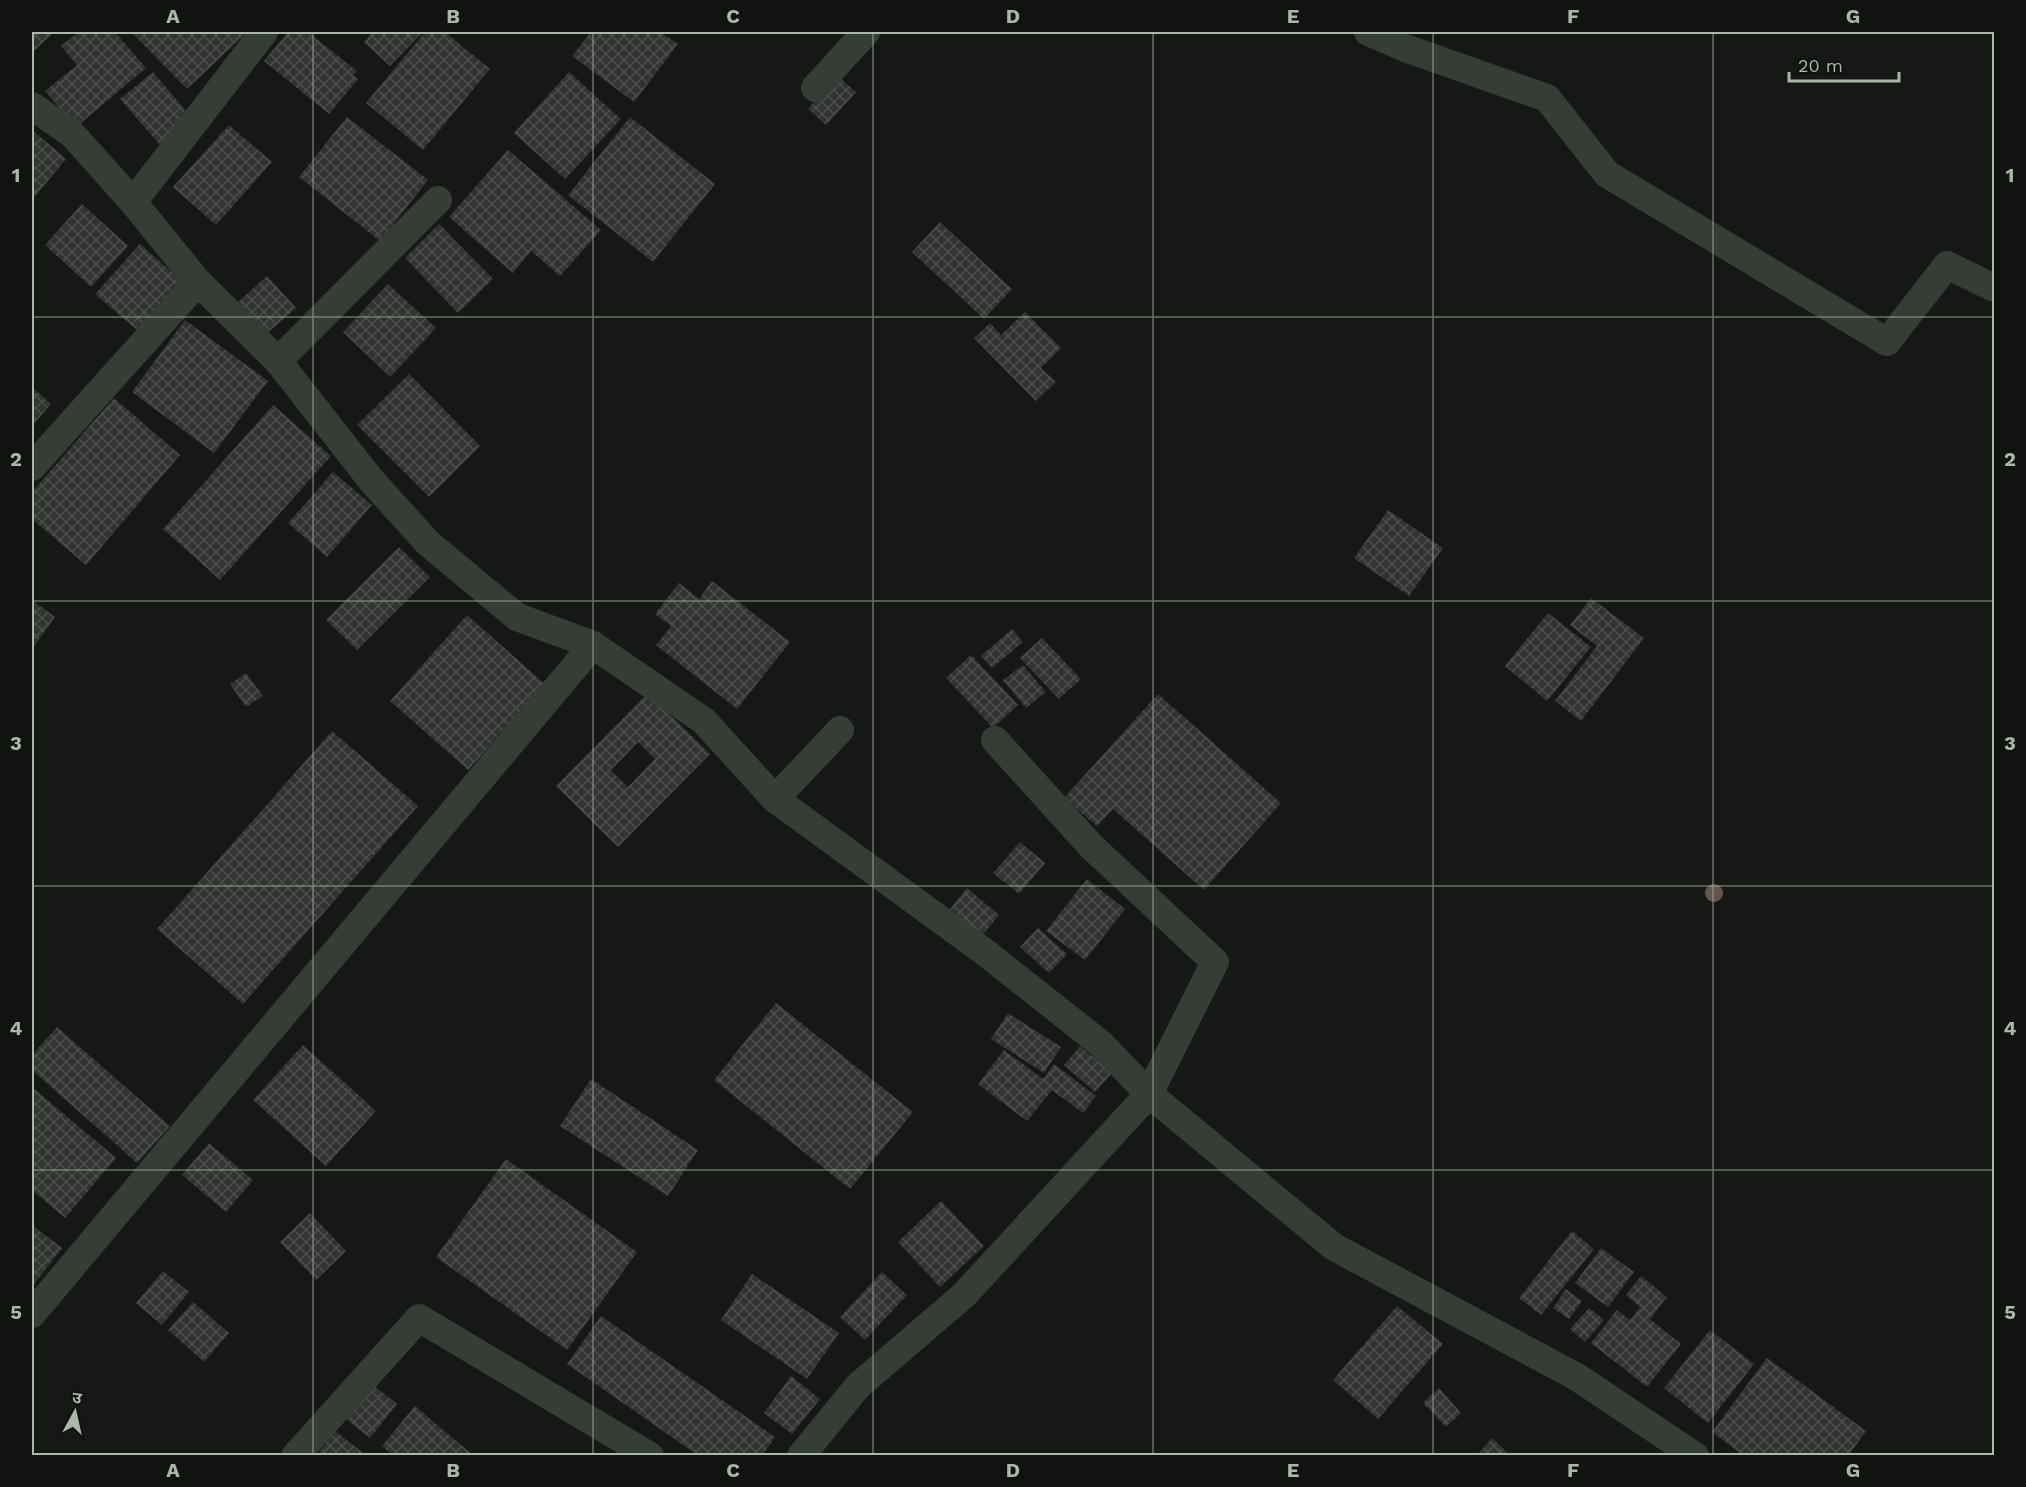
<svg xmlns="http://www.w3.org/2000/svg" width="2026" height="1487" font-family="'Work Sans','Noto Sans Devanagari',sans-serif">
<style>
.building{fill:url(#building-cross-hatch);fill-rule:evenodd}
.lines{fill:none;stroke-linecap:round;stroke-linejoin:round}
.minor{stroke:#363d37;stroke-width:28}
.tree{fill:#64554f}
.grid{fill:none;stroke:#a9b8a7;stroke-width:1.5;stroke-opacity:0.55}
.neatline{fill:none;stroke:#a9b8a7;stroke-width:2}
.grid-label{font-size:20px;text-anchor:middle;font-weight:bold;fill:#a9b8a7}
</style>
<defs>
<pattern id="building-cross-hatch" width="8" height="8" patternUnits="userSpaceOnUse" patternTransform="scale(1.5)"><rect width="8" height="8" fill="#313431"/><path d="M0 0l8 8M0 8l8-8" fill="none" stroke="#4c4f4c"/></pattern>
</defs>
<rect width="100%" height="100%" fill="#161816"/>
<!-- building -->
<g class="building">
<polygon points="32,32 54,32 32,53"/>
<polygon points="79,32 115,32 146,68 76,127 45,91 77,65 61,46"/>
<polygon points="131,32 242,32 245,34 187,89"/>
<polygon points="288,32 308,32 357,71 353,75 358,79 329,114 264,61"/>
<polygon points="373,32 423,32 390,66 364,42"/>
<polygon points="425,32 445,32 490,69 423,150 366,103"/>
<polygon points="591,32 660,32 678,44 634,102 572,56"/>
<polygon points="153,72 192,118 160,145 120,99"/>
<polygon points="569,72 621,119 565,179 514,133"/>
<polygon points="838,76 856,92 826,125 808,109"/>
<polygon points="347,117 428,180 380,241 299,177"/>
<polygon points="630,117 715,184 653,262 568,195"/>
<polygon points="229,125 272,162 216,225 173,187"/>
<polygon points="32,130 66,159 32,200"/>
<polygon points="508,150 601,230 560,276 531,251 513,273 449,217"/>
<polygon points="82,204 128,246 91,287 45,245"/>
<polygon points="940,222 1012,289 984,319 912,252"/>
<polygon points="439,224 493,279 458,313 405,258"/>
<polygon points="140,244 183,282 139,332 95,294"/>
<polygon points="267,276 296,308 266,334 237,303"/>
<polygon points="388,284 436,328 390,377 343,332"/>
<polygon points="1025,312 1061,348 1041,368 1056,382 1036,401 974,338 990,323 1001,335"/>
<polygon points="185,320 268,381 214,453 132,392"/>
<polygon points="409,374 480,446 429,497 357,425"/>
<polygon points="32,387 51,404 32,426"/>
<polygon points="114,398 180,455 86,565 32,519 32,492"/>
<polygon points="273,405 331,456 220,580 163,529"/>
<polygon points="333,472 372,505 327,557 288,523"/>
<polygon points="1388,510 1443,548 1409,596 1354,558"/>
<polygon points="399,547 430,577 357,650 326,620"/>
<polygon points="712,581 790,642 737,709 656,645 671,626 655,614 679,583 699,599"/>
<polygon points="1591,598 1644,638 1581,721 1555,701 1597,646 1570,625"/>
<polygon points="32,600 55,617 32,649"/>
<polygon points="1548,613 1591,647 1547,701 1505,666"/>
<polygon points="467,615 545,684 468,770 390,701"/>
<polygon points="1012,629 1023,642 992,668 981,656"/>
<polygon points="1042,638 1081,679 1059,699 1020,658"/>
<polygon points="971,655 1018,705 993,728 946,678"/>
<polygon points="1023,665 1046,692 1026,708 1003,680"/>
<polygon points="246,673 263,696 246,707 230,684"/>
<path d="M648 693 710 754 618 847 556 786ZM638 742 655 759 628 787 611 770Z"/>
<polygon points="1158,694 1281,803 1204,890 1113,809 1097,826 1064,798"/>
<polygon points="332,731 418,806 243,1004 157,929"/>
<polygon points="1020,842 1045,863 1019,894 993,873"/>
<polygon points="1087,879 1125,909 1085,960 1046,931"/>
<polygon points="967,888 999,915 982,936 950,909"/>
<polygon points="1038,928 1067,954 1049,973 1020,947"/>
<polygon points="776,1003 913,1112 850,1189 714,1080"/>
<polygon points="1008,1013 1061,1047 1044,1073 991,1039"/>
<polygon points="57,1027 170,1126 137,1163 32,1070 32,1055"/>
<polygon points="303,1045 376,1111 326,1166 253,1100"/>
<polygon points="1080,1046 1112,1073 1095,1092 1064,1065"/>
<polygon points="1004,1050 1043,1079 1054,1064 1096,1096 1083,1113 1052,1090 1027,1121 978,1084"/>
<polygon points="591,1079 698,1150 668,1196 560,1126"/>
<polygon points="32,1087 116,1158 65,1218 32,1190"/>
<polygon points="209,1143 253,1180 226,1212 182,1175"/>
<polygon points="506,1159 637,1252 567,1350 436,1257"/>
<polygon points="941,1201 984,1246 940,1287 898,1242"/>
<polygon points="310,1213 346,1251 316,1280 280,1242"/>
<polygon points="32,1225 62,1248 32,1287"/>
<polygon points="1572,1231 1594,1249 1541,1315 1519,1298"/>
<polygon points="1601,1248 1634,1272 1608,1307 1575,1283"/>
<polygon points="163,1271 189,1292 162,1325 136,1303"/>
<polygon points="882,1272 907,1295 865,1340 840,1317"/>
<polygon points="752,1274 839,1333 807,1379 721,1320"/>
<polygon points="1641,1276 1667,1297 1650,1319 1681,1344 1647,1387 1591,1343 1617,1310 1630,1320 1640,1307 1626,1295"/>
<polygon points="1566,1289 1582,1301 1569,1319 1553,1308"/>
<polygon points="193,1302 229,1333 204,1362 168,1330"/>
<polygon points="1397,1306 1443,1344 1378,1419 1333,1380"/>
<polygon points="1589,1308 1604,1320 1585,1342 1570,1329"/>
<polygon points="601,1316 775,1437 762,1456 699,1456 567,1364"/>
<polygon points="1710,1330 1754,1364 1708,1423 1664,1388"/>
<polygon points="1767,1358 1866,1431 1848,1456 1744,1456 1712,1432"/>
<polygon points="791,1376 820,1399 792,1434 764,1413"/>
<polygon points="373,1385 397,1404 370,1438 346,1419"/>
<polygon points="1439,1388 1461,1413 1446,1427 1423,1403"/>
<polygon points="415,1406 474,1456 394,1456 382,1446"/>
<polygon points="335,1431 367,1456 316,1456"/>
<polygon points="1492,1438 1511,1456 1476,1456"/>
</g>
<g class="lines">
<!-- minor -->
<g class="minor">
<polyline points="1368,32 1405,48 1547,98 1607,174 1887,342 1947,265 1994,288"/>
<polyline points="815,88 866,32"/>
<polyline points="32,106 72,134 133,202 198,282 278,361 371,480 428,543 517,617 593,645 704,721 775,799 840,730"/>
<polyline points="133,202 264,32"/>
<polyline points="278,361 438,200"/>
<polyline points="32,467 198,282"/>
<polyline points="775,799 986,953 1101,1044 1149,1094 1334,1247 1577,1377 1695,1456"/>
<polyline points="32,1314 593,645"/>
<polyline points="295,1456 419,1318 650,1456"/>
<polyline points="801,1456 858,1386 964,1295 1149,1094 1215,962 1091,846 995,740"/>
</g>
</g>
<!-- trees -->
<circle class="tree" cx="1714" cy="893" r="9"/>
<!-- grid -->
<path class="grid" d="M313 32V1456M593 32V1456M873 32V1456M1153 32V1456M1433 32V1456M1713 32V1456M32 317H1994M32 601H1994M32 886H1994M32 1170H1994"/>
<!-- border -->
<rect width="2026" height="1487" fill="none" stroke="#111311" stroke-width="66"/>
<!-- north arrow -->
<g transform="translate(75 1412) rotate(8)" stroke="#111311" stroke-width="4.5" paint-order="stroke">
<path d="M0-4.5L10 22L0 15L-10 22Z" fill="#a9b8a7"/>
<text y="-9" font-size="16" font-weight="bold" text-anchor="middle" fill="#a9b8a7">उ</text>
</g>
<!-- scale -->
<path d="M1789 72v9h110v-9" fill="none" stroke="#a9b8a7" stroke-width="3"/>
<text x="1798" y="72" font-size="18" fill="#a9b8a7" stroke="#111311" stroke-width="4.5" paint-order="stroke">20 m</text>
<rect x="33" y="33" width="1960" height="1421" class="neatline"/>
<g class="grid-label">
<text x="173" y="23">A</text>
<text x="453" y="23">B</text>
<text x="733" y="23">C</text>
<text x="1013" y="23">D</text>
<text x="1293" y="23">E</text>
<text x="1573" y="23">F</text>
<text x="1853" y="23">G</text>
<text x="16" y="182">1</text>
<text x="2010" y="182">1</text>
<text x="16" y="466">2</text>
<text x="2010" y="466">2</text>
<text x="16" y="750">3</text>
<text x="2010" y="750">3</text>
<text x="16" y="1035">4</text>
<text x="2010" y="1035">4</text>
<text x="16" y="1319">5</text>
<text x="2010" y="1319">5</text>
<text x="173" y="1477">A</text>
<text x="453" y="1477">B</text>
<text x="733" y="1477">C</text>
<text x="1013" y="1477">D</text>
<text x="1293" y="1477">E</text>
<text x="1573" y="1477">F</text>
<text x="1853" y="1477">G</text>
</g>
</svg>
